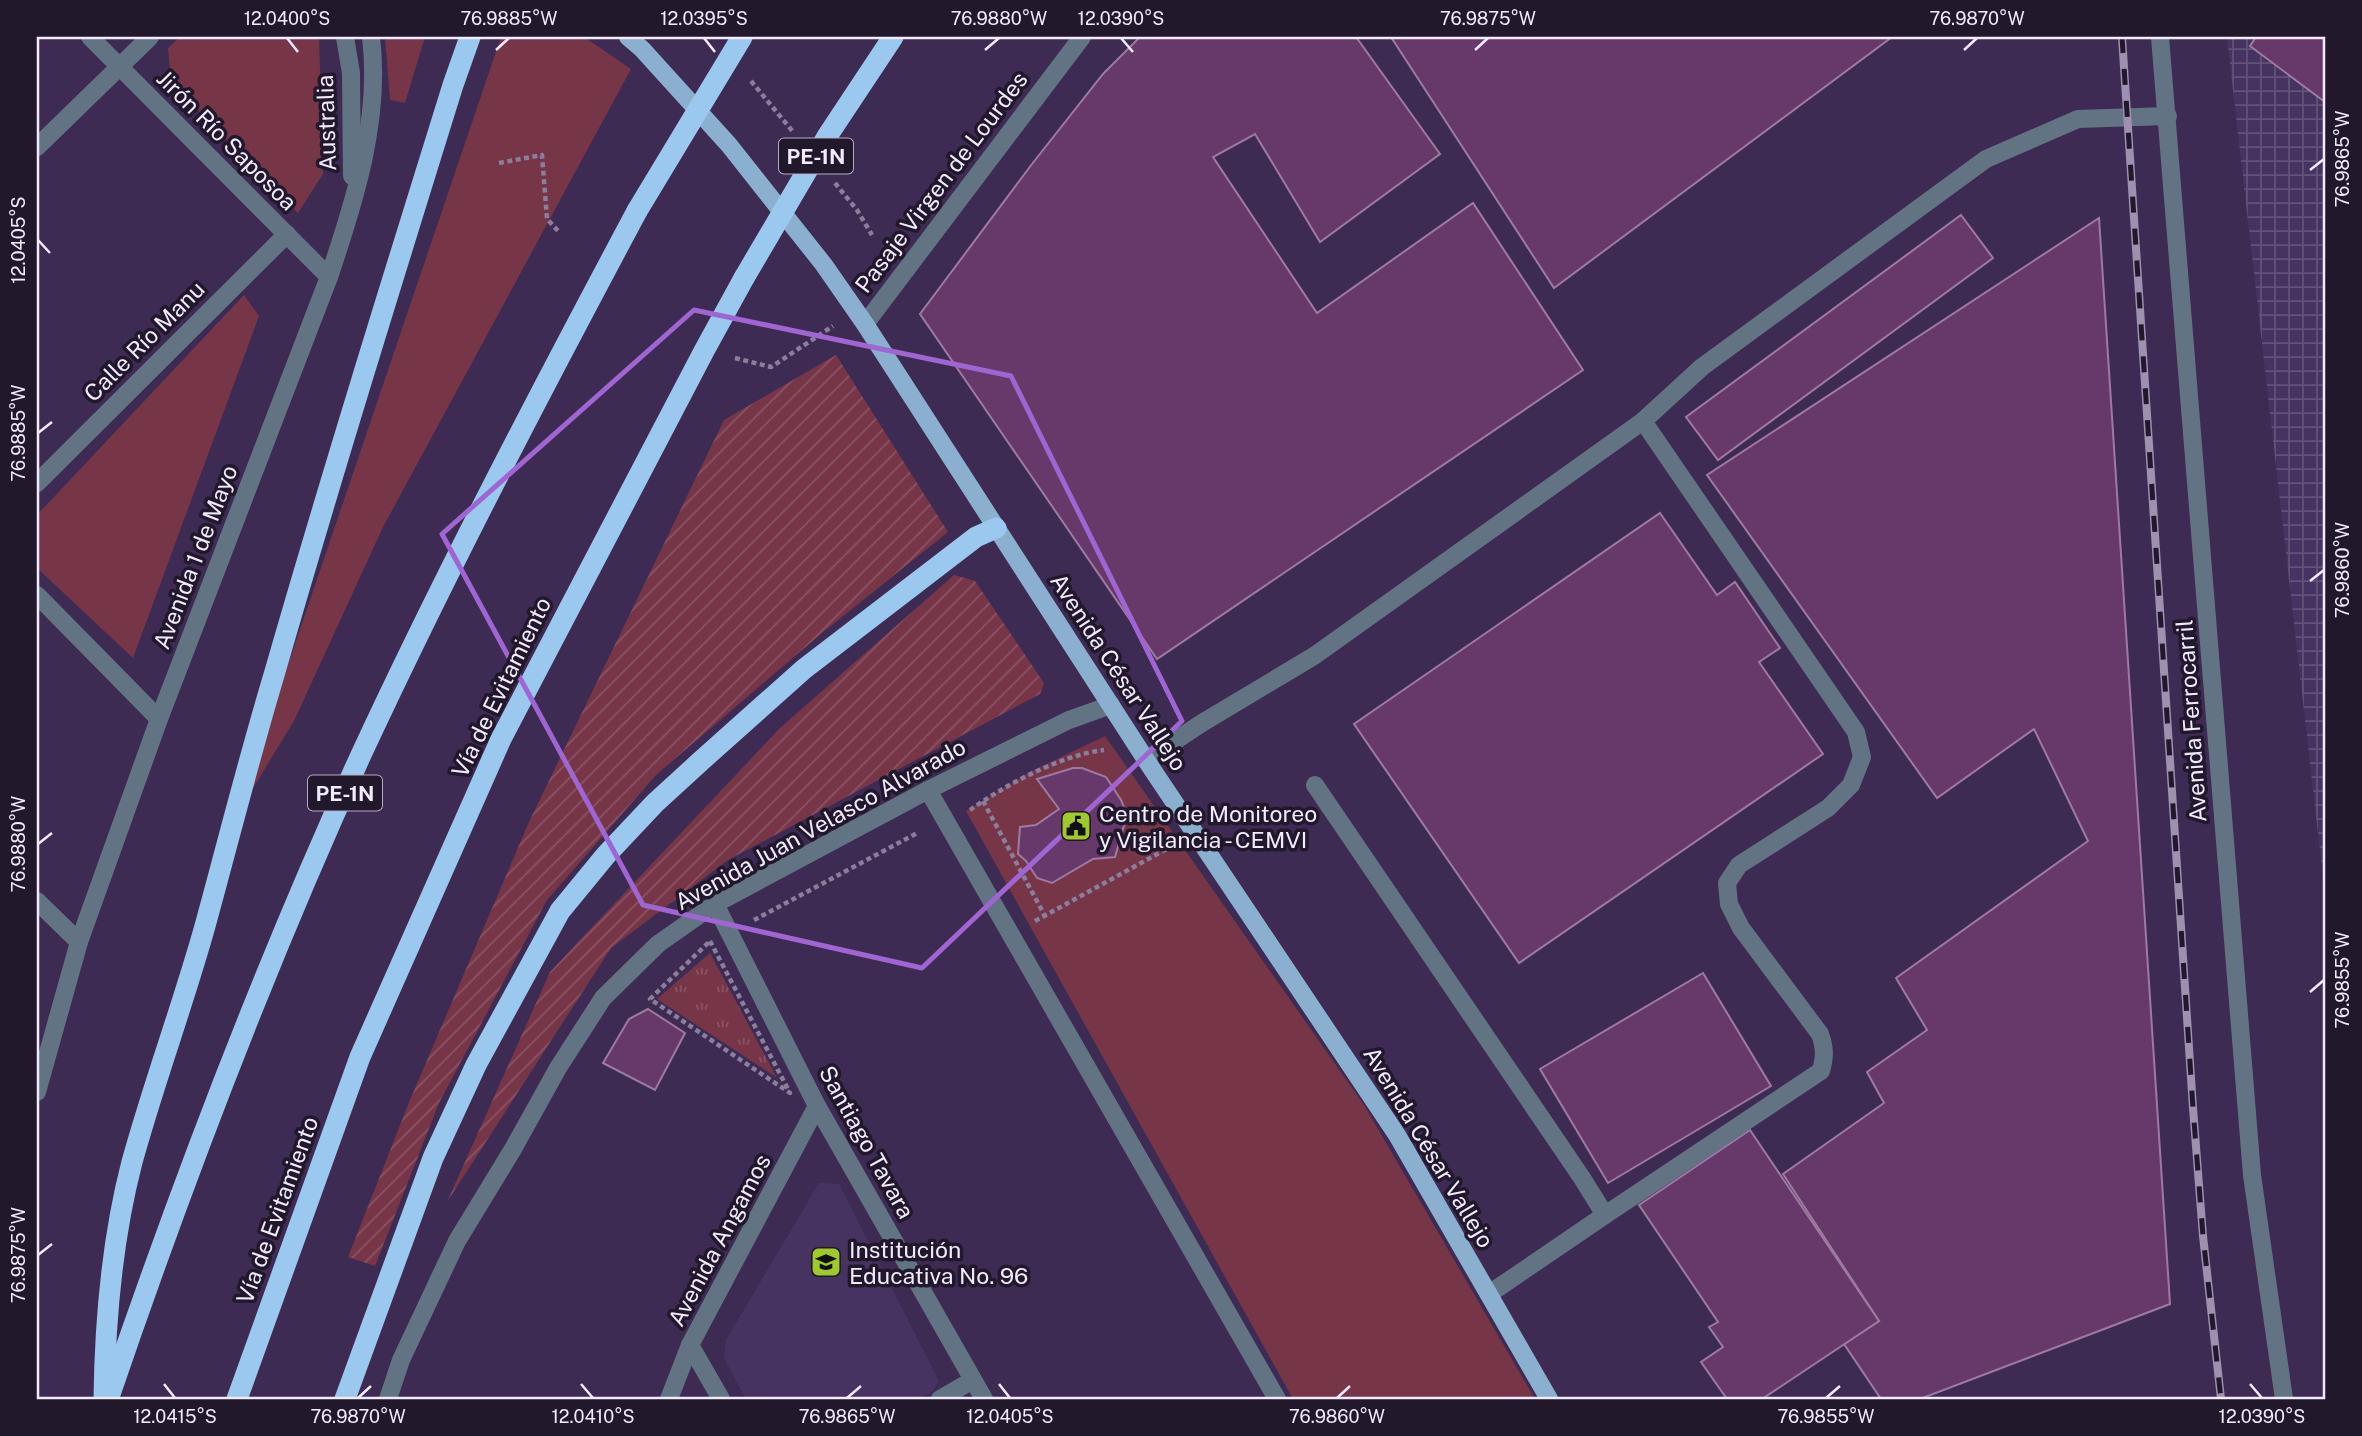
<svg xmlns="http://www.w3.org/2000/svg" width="2362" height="1436" font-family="'Public Sans',sans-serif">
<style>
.built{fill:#473361}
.industrial{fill:url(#industrial-grid)}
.grass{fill:url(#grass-tufts)}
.park{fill:#763648}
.garden{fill:url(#garden-furrows)}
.building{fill:#66396a;stroke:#9e7aa1;stroke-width:2}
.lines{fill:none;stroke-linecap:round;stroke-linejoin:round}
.path{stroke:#8b7d9c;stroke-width:4.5;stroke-dasharray:5 3.5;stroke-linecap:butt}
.service{stroke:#627483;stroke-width:18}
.minor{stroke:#627483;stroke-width:18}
.tertiary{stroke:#627483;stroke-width:18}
.primary{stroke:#8bb0cf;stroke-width:18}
.motorway{stroke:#9bc8ee;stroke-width:21}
.rail-casing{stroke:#9e90ae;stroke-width:8}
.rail{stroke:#21192b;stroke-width:5;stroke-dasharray:16;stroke-linecap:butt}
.motorway-bridge{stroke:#9bc8ee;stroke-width:21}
.marked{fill:none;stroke:#9f65d2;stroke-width:5;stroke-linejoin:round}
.ticks{fill:none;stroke:#f2eafe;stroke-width:2.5}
.labels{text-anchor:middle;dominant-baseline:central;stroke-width:7;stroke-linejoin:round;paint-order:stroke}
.shield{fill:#21192b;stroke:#b3abbf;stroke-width:2}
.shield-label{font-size:21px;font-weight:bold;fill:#f2eafe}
.street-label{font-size:23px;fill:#f2eafe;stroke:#21192b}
.poi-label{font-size:23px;fill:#f2eafe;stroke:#21192b;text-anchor:start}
.neatline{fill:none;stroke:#f2eafe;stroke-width:2.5}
.ticks-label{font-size:18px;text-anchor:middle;fill:#f2eafe}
</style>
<defs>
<pattern id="industrial-grid" width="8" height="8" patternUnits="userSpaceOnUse" patternTransform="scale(1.75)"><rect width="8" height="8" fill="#473361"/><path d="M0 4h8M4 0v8" fill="none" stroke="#625179"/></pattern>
<pattern id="grass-tufts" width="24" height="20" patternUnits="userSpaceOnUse" patternTransform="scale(1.75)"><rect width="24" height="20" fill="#763648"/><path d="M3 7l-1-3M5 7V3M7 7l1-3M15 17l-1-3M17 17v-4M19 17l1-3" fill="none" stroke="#8a5363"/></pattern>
<pattern id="garden-furrows" width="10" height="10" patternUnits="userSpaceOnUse" patternTransform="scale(1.75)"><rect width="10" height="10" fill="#763648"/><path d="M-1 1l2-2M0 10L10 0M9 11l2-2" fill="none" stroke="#8a5363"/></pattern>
</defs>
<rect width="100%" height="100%" fill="#3e2b53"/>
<!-- built -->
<polygon class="built" points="819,1183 839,1184 939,1381 933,1391 919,1399 746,1399 724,1358 726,1340"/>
<!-- industrial -->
<polygon class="industrial" points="2227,37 2325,37 2325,894"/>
<!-- grass -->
<polygon class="grass" points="710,953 776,1076 776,1077 657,999"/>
<!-- park -->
<g class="park">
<polygon points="180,37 319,37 323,174 298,213 171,82 168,48"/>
<polygon points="385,37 425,37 405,103 390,100"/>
<polygon points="501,37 584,37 631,69 383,527 294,721 250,793 251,774"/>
<polygon points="244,295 259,316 133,658 37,568 37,515"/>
<polygon points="1105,736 1364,1105 1535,1399 1293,1399 966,811 1030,772"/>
</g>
<!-- garden -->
<g class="garden">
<polygon points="836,355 948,532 822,633 656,775 547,900 439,1103 375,1266 348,1257 410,1100 529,822 724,420"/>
<polygon points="954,575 975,581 1044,683 1040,694 728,860 611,948 447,1202 550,972 780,728"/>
</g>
<!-- building -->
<g class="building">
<polygon points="1140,37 1356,37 1440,154 1320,242 1255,134 1213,157 1317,313 1473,203 1583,370 1157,659 920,314 1032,164 1103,74"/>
<polygon points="1391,37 1892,37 1554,288"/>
<polygon points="2256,37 2325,37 2325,102 2250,46"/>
<polygon points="1961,215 1993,258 1718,460 1686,417"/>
<polygon points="2099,218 2170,1304 1920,1399 1881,1399 1844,1344 1879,1321 1783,1174 1884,1103 1867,1072 1927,1030 1896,978 2088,841 2034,729 1937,798 1707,475"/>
<polygon points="1660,513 1717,595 1735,582 1780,648 1759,662 1823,754 1519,963 1354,724"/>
<polygon points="1073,768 1082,768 1106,777 1121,800 1127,815 1115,857 1093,859 1052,883 1037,878 1026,861 1018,854 1020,827 1036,825 1059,809 1037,779"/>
<polygon points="1703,973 1771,1086 1608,1183 1540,1069"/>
<polygon points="648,1009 685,1033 655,1090 603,1063 629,1019"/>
<polygon points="1750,1130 1879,1321 1762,1399 1727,1399 1701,1362 1723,1347 1709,1327 1718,1322 1639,1205"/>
</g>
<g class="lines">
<!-- path -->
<g class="path">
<polyline points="751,81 794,133"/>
<polyline points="499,163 542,155 547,219 559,232"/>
<polyline points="835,183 857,210 872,235"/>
<polyline points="735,358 771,367 833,326"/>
<polyline points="983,801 1045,916"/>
<path d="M970 810C1005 785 1061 755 1104 750"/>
<polyline points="754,920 919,832"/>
<polyline points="1035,921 1172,846"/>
<polygon points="710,941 790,1093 650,999"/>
</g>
<!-- service -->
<g class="service">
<polyline points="1146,760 1202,723 1314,656 1643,421 1702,367 1986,159 2078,119 2168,116"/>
<polyline points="1315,785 1582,1178 1605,1215 1489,1294"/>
<path d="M1605 1215 1821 1071C1825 1057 1825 1048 1820 1034L1741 928 1729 904 1727 883 1739 865 1828 808 1851 785 1862 757 1856 732 1643 421"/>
</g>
<!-- minor -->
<g class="minor">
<polyline points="90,37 329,277"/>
<polyline points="2160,37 2252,1175 2284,1399"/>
<polyline points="37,147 150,37"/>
<polyline points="865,324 1082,37"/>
<polyline points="37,483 287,234"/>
<polyline points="37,595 159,719"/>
<polyline points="928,790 1277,1399"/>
<polyline points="37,901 79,942"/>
<polyline points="715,904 817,1106 984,1399"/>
<polyline points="690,1345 721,1399"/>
<polyline points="669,1399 690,1345 817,1106"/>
<polyline points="940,1399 973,1380"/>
</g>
<!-- tertiary -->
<g class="tertiary">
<polyline points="345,37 351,73 352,176"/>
<path d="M37 1092 79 942 159 719 329 277C355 200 381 119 371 37"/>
<polyline points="388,1399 401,1360 457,1241 513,1149 558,1068 603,998 658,944 715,904 928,790 1069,720 1111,705"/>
</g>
<!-- primary -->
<polyline class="primary" points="628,37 642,49 729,145 824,265 865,324 1146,760 1397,1135 1549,1399"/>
<!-- motorway -->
<g class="motorway">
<path d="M110 1394C184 1178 265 965 360 757 446 572 541 391 637 211"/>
<path d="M104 1399C105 1320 112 1239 132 1162 154 1082 183 1005 205 926 228 842 249 758 274 675 331 477 392 281 453 85L470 37"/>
<polyline points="237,1399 360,1057 501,739 704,351 744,278"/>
<polyline points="345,1399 433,1158 476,1065 560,911 606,855 655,803 702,760 804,669 976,537 996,528"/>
</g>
<!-- rail casing -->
<g class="rail-casing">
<polyline id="rail" points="2122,37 2193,1108 2203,1236 2221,1399"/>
</g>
<!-- rail -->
<use href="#rail" class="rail"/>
<!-- motorway-bridge -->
<g class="motorway-bridge">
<polyline points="637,211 742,37"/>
<polyline points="744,278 828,135 893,37"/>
</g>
</g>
<!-- marked area -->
<path class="marked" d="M694 310 1011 376 1182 721 922 968 643 905 442 534Z"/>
<!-- ticks -->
<path class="ticks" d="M287 38 298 52M704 38 715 52M1121 38 1133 52M496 50 509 38M985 50 999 38M1475 50 1488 38M1964 50 1977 38M2310 170 2324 159M38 240 50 253M38 433 52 422M2310 581 2324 570M38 844 52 833M2310 992 2324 980M38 1255 52 1244M164 1384 175 1398M581 1384 593 1398M999 1384 1010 1398M2250 1384 2262 1398M358 1398 371 1386M847 1398 861 1386M1337 1398 1350 1386M1826 1398 1840 1386"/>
<!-- icons -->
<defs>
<g id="civic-square" transform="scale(1.575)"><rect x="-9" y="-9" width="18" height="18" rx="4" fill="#a0c92b" stroke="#21192b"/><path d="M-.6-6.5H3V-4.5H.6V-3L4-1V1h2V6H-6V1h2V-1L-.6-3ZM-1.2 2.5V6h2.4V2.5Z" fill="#111"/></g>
<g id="school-square" transform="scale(1.575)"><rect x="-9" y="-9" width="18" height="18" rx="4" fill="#a0c92b" stroke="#21192b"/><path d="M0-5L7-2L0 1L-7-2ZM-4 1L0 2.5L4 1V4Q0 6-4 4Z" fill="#111"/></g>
</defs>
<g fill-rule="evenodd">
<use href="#civic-square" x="1076" y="826"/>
<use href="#school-square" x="826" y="1262"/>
</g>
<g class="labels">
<!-- shield labels -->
<g class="shield">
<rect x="779" y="138.5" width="74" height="35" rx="5"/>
<rect x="308" y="775.5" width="74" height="35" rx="5"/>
</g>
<g class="shield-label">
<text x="816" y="156">PE-1N</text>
<text x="345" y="793">PE-1N</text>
</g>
<!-- street labels -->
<g class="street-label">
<text transform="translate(326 123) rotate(-92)">Australia</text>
<text transform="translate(227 140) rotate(45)">Jirón Río Saposoa</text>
<text transform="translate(941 182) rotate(-53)">Pasaje Virgen de Lourdes</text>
<text transform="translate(144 341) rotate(-45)">Calle Río Manu</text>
<text transform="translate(195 557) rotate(-69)">Avenida 1 de Mayo</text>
<text transform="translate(1119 672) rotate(57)">Avenida César Vallejo</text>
<text transform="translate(501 687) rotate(-64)">Vía de Evitamiento</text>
<text transform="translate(2191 721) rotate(-94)">Avenida Ferrocarril</text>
<text transform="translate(820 824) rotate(-29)">Avenida Juan Velasco Alvarado</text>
<text transform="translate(867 1142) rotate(61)">Santiago Tavara</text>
<text transform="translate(1429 1147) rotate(59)">Avenida César Vallejo</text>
<text transform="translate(277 1210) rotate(-70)">Vía de Evitamiento</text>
<text transform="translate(719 1240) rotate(-62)">Avenida Angamos</text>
</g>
<!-- poi labels -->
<g class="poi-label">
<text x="1099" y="813">Centro de Monitoreo<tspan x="1099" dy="26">y Vigilancia - CEMVI</tspan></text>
<text x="849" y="1249">Institución<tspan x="849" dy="26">Educativa No. 96</tspan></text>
</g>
</g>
<!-- border -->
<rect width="2362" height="1436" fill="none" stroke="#21192b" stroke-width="77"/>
<rect x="38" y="38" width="2286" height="1360" class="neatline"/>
<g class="ticks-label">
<text x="287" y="25">12.0400°S</text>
<text x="509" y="25">76.9885°W</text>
<text x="704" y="25">12.0395°S</text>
<text x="999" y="25">76.9880°W</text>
<text x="1121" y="25">12.0390°S</text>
<text x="1488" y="25">76.9875°W</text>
<text x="1977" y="25">76.9870°W</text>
<text transform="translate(2343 159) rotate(-90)" y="6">76.9865°W</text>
<text transform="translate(19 240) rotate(-90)" y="6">12.0405°S</text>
<text transform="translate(19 433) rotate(-90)" y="6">76.9885°W</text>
<text transform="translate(2343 570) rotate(-90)" y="6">76.9860°W</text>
<text transform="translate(19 844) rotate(-90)" y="6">76.9880°W</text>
<text transform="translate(2343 980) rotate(-90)" y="6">76.9855°W</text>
<text transform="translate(19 1255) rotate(-90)" y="6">76.9875°W</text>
<text x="175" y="1423">12.0415°S</text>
<text x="358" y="1423">76.9870°W</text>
<text x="593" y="1423">12.0410°S</text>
<text x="847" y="1423">76.9865°W</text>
<text x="1010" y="1423">12.0405°S</text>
<text x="1337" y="1423">76.9860°W</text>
<text x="1826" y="1423">76.9855°W</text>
<text x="2262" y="1423">12.0390°S</text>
</g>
</svg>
